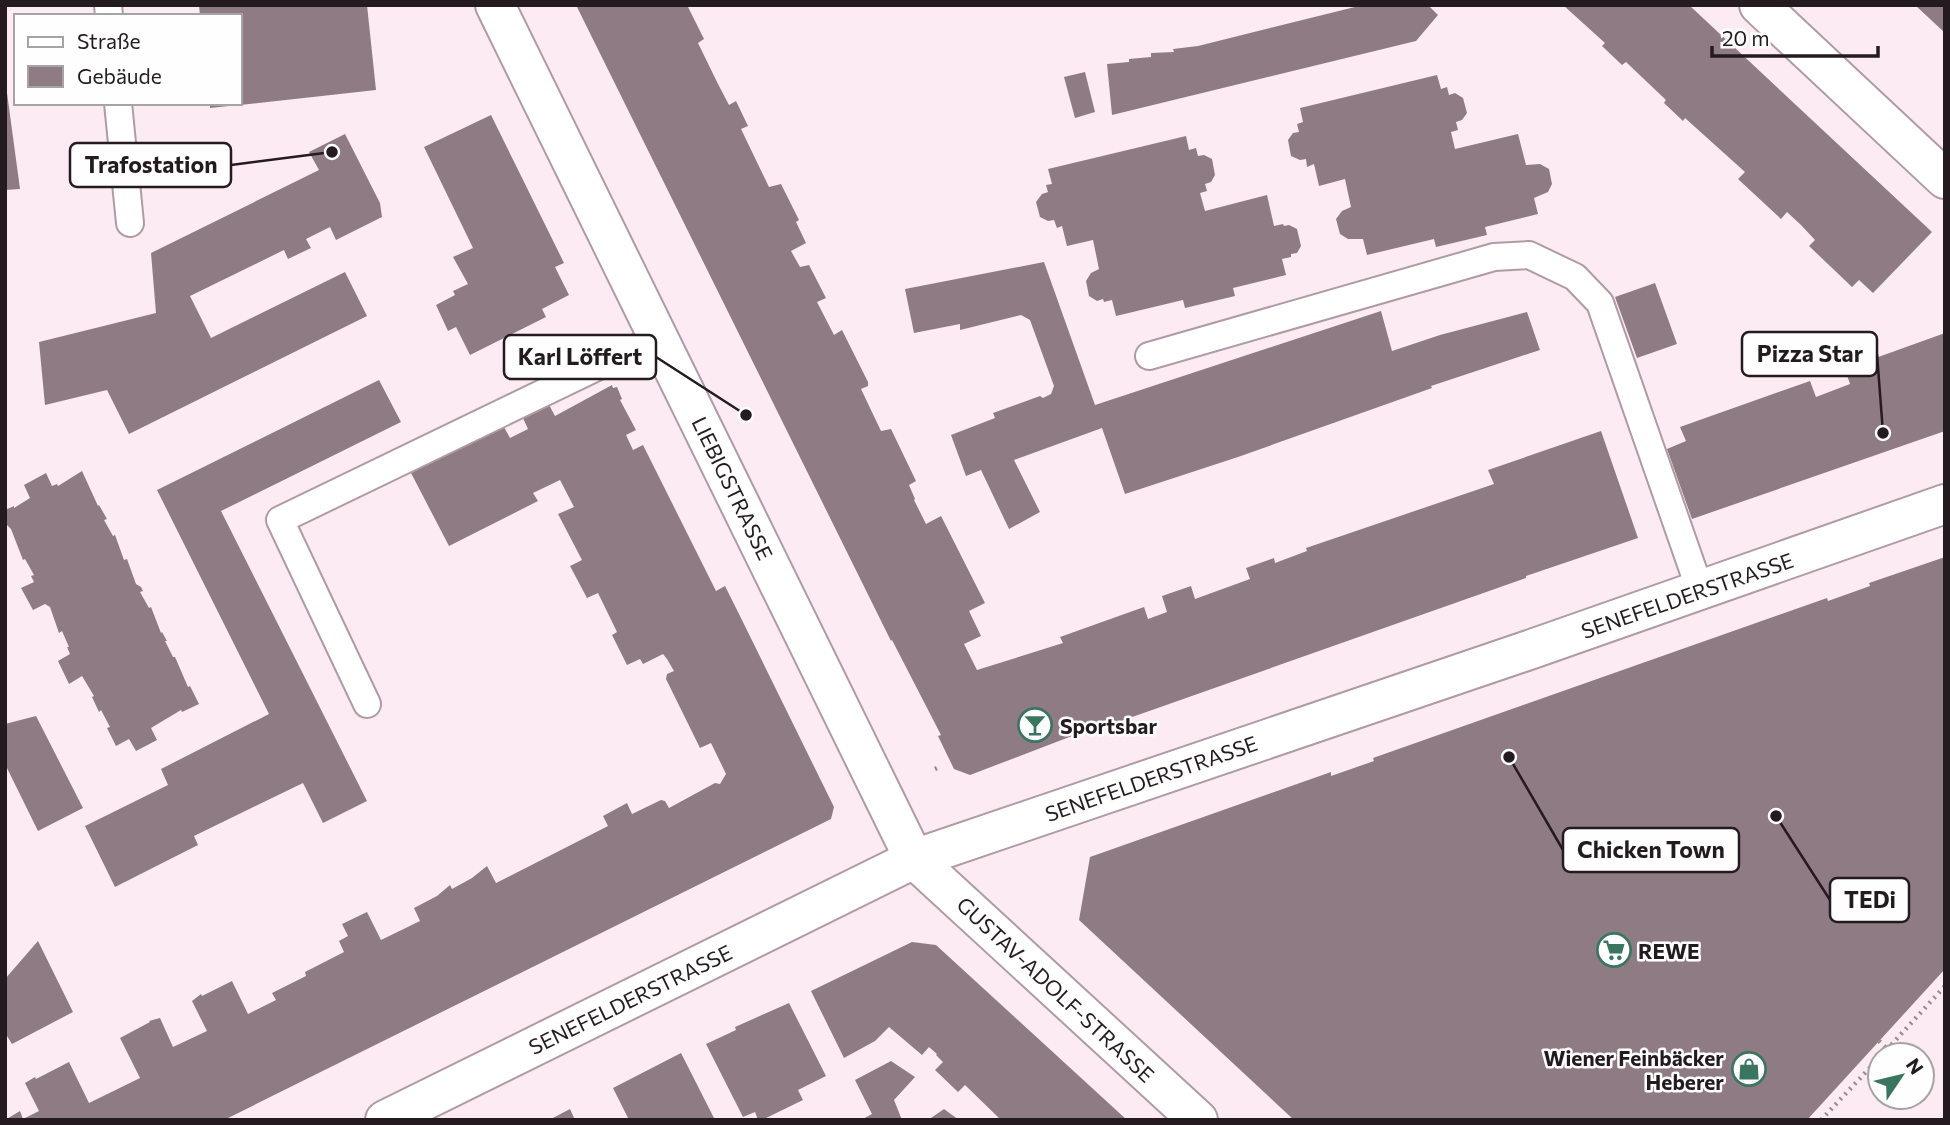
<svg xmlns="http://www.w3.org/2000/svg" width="1950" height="1125" font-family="Commissioner,sans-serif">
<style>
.building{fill:#8f7b84}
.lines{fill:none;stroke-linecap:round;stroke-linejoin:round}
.service-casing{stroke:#af9ba5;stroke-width:30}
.minor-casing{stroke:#af9ba5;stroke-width:42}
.path{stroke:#97898f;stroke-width:4.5;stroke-dasharray:2 5;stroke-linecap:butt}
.service{stroke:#fff;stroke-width:26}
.minor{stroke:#fff;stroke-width:38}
.labels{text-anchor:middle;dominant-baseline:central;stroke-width:5;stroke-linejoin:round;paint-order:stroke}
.street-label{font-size:21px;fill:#231b1f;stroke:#fefefe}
.poi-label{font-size:21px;font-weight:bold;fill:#231b1f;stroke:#fefefe;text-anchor:start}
.leader{fill:none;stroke:#231b1f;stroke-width:2.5}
.callout-dot{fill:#231b1f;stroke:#fefefe;stroke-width:2.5}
.callout{fill:#fefefe;stroke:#231b1f;stroke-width:2.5}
.callout-label{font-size:23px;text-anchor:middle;font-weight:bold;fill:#231b1f}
</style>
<rect width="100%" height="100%" fill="#fdebf3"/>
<!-- building -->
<g class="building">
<polygon points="199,5 367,5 376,90 240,105 240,16 200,16"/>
<polygon points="576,5 687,5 704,39 698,43 718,84 729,105 736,101 748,126 741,129 769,187 781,184 799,220 796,222 806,243 791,251 800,267 809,265 826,298 817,302 834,335 842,330 868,382 868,386 861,389 881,431 891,429 916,481 909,485 915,499 914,500 926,524 941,516 985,603 969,611 981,636 964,644 977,670 1063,643 1060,637 1144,607 1148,619 1167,612 1162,596 1191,586 1195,599 1250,579 1246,568 1274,558 1275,563 1307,551 1306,548 1494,484 1488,470 1601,431 1638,538 1526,576 1526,578 1118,722 1072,736 970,775 954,769 938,736 941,735 892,640 891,641"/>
<polygon points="1363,5 1428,5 1438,15 1416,41 1112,115 1107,64 1129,62 1129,59 1151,57 1151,53 1174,52 1173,49 1198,46"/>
<polygon points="1563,5 1689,5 1932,232 1873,293 1859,280 1852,287 1809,246 1815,240 1801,225 1787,212 1781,219 1738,179 1745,172 1685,118 1683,121 1664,103 1666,100 1626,62 1622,65 1602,46 1605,43"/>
<polygon points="1915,5 1945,5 1945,33"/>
<polygon points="1085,72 1095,112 1075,118 1064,77"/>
<polygon points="1437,75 1441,89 1447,87 1449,95 1455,93 1463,98 1467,113 1462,120 1456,122 1458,130 1451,132 1455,149 1518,134 1526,165 1540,164 1549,169 1552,184 1548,192 1534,198 1538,214 1485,227 1487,235 1436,247 1434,239 1367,255 1363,239 1348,239 1340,234 1336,219 1342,211 1351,207 1345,179 1319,186 1314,164 1307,167 1306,159 1300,160 1291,156 1288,140 1293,133 1299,132 1297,124 1303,122 1300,108"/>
<polygon points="5,78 20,189 5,190"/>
<polygon points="210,103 238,103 238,105 210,108"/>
<polygon points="491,115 564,263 555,267 569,295 542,309 546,317 470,355 456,327 448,331 436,305 455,295 453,291 468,284 453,257 473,248 424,147"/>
<polygon points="345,134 380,203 382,217 336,240 330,227 306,239 311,248 288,259 284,250 190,296 211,338 345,272 367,316 129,434 107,390 45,405 39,342 156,313 151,253 319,170 309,152"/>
<polygon points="1186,136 1189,150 1196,148 1198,156 1204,155 1212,159 1215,175 1211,182 1205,184 1207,191 1200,193 1205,211 1267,195 1274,226 1283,224 1284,226 1289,225 1297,229 1301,246 1297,253 1291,254 1291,257 1282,259 1286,275 1233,288 1235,296 1185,308 1183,300 1116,316 1112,300 1104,302 1103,299 1097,301 1089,296 1086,281 1091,273 1099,269 1093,240 1067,246 1062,226 1057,228 1054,220 1048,221 1040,217 1036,202 1042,194 1048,192 1046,185 1052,184 1048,169"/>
<polygon points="1044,262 1095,405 1381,311 1392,351 1440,335 1527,312 1540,350 1431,386 1432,388 1238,457 1125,494 1102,428 1014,460 1040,512 1009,529 981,470 966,476 951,435 995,418 993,413 1040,396 1043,398 1051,394 1054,386 1030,320 1021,315 960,330 960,324 914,333 905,289"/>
<polygon points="1655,283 1677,344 1637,358 1615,297"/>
<polygon points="1945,333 1945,431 1692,519 1667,449 1686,441 1680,427 1810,381 1816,397 1850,384 1845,369"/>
<polygon points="379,380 401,422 221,511 367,801 323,823 303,783 194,836 198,845 115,887 85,826 168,785 161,769 269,714 157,490"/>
<polygon points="612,385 613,388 617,387 622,399 620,400 636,430 626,435 633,450 643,445 716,591 725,586 740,616 834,807 831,819 224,1120 5,1120 20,1111 23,1119 39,1111 25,1083 35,1077 36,1079 69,1062 89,1103 140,1078 120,1038 150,1022 149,1021 160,1018 173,1047 207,1031 192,1001 201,994 202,996 232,981 248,1014 276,1000 272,993 306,976 305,972 344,952 339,941 348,936 342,924 367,912 381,940 420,921 414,908 437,896 450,885 452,889 472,878 487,866 496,883 608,826 603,816 627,803 632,814 661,800 665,801 669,808 715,783 720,784 726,774 711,743 700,748 666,679 667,674 674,671 667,659 663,654 643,664 640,659 627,665 612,635 617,632 598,593 587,598 570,566 582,560 558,514 574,507 560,480 533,493 538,501 449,546 411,473 504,427 510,438 528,429 522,416 548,403 555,416"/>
<polygon points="82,471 98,506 99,505 107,519 104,520 113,536 115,535 124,560 127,559 136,584 141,587 143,591 140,592 149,608 151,607 161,633 162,632 167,641 165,641 173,657 175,657 188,687 190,686 199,704 182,712 181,710 151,728 157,740 136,751 129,739 116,746 107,728 110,727 101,710 99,712 92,697 94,696 82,676 69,684 58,661 70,654 67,647 69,647 62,631 59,633 50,607 45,604 33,610 21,588 34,582 31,576 34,575 25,559 23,560 11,529 5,523 5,510 14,506 14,508 30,498 24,485 46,473 52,486 57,484 58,486"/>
<polygon points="1945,557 1945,969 1807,1120 1294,1120 1079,920 1090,857 1331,772 1331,776 1374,761 1373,758 1827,598 1828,601 1870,586 1869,583"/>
<polygon points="36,716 83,808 38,831 5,764 5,724"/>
<polygon points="38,941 73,1012 12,1044 7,1036 5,1037 5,979"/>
<polygon points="912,942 936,945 1127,1120 1001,1120 965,1085 958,1092 935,1070 943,1062 936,1055 937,1054 929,1047 922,1055 889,1027 875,1041 844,1058 811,991"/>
<polygon points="789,1003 826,1076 798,1090 803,1100 762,1120 758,1120 755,1112 743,1117 706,1044 736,1030 735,1027"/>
<polygon points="681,1053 715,1120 629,1120 613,1088"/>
<polygon points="891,1061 915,1077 894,1100 902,1120 861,1120 872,1114 855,1080"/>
<polygon points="570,1109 575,1120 549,1120"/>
<polygon points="944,1109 959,1120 928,1120"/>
</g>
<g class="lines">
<!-- service casing -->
<g class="service-casing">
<g id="service">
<polyline points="108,5 109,16"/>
<polyline points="118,103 130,223"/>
<polyline points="1149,356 1494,257 1529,255 1575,277 1600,303 1700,590"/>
<polyline points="367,704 280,520 659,337"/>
</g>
</g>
<!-- minor casing -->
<g class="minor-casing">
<g id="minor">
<polyline points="495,5 914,859 1198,1120"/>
<polyline points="1759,5 1945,179"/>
<polyline points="385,1120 914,859 1529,650 1945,504"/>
</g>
</g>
<!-- path -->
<g class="path">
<polyline points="935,769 941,766"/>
<polyline points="1879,1041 1893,1055"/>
<polyline points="1882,1055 1945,986"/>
<polyline points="1821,1120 1880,1057"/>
</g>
<!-- service -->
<use href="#service" class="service"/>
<!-- minor -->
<use href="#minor" class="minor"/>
</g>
<!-- icons -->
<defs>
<g id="bar-ring" transform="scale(1.75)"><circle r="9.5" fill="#fefefe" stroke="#39755f" stroke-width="1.5"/><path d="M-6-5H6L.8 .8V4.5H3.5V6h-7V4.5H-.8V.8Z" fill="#39755f"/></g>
<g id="supermarket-ring" transform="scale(1.75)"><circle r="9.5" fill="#fefefe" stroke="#39755f" stroke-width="1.5"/><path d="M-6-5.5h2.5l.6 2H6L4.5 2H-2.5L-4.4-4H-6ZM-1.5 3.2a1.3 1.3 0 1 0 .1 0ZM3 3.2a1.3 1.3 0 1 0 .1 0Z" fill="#39755f"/></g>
<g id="shop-ring" transform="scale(1.75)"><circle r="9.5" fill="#fefefe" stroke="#39755f" stroke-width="1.5"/><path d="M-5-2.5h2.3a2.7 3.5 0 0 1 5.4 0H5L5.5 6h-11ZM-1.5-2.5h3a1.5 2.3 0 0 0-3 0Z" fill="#39755f"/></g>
</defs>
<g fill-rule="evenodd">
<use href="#bar-ring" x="1035" y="725"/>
<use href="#supermarket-ring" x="1614" y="950"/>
<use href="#shop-ring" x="1749" y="1069"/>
</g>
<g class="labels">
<!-- street labels -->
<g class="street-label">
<text transform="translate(733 488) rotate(64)">LIEBIGSTRASSE</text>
<text transform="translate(1687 595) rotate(-19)">SENEFELDERSTRASSE</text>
<text transform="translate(1151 778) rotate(-19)">SENEFELDERSTRASSE</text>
<text transform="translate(1056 989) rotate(43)">GUSTAV-ADOLF-STRASSE</text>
<text transform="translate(630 999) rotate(-26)">SENEFELDERSTRASSE</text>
</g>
<!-- poi labels -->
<g class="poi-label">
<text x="1060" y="725">Sportsbar</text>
<text x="1638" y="950">REWE</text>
<text x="1724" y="1057" text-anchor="end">Wiener Feinbäcker<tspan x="1724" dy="24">Heberer</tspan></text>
</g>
</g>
<!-- callouts -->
<path class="leader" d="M332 152L231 165M1883 433L1877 354M746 415L656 357M1509 757L1563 850M1776 816L1830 900"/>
<g class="callout-dot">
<circle cx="332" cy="152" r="7"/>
<circle cx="1883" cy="433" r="7"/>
<circle cx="746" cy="415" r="7"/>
<circle cx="1509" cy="757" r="7"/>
<circle cx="1776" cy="816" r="7"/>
</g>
<g class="callout">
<rect x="70" y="143" width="161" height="44" rx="7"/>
<rect x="1742" y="332" width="135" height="44" rx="7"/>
<rect x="504" y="335" width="152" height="44" rx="7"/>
<rect x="1563" y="828" width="176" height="44" rx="7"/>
<rect x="1830" y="878" width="79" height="44" rx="7"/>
</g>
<g class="callout-label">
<text x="151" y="173">Trafostation</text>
<text x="1810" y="362">Pizza Star</text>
<text x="580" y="365">Karl Löffert</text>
<text x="1651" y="858">Chicken Town</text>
<text x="1870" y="908">TEDi</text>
</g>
<!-- border -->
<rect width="1950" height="1125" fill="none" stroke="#231b1f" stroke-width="14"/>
<!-- legend -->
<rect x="14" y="14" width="228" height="91" fill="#fefefe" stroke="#a6a3a5" stroke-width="2"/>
<rect x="28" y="37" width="35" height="10" fill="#ffffff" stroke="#a6a3a5" stroke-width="2"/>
<text x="77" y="49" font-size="21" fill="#231b1f">Straße</text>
<rect x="28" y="66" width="35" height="21" fill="#8f7b84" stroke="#a6a3a5" stroke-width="2"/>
<text x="77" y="84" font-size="21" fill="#231b1f">Gebäude</text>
<!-- north arrow -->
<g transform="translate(1901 1076) rotate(55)"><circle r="33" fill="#fefefe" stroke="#a6a3a5" stroke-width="2"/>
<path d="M0-5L12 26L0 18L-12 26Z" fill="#39755f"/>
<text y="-10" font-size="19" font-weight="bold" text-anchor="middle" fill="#231b1f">N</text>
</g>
<!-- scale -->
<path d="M1712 46v10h166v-10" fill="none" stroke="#231b1f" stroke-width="3.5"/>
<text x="1722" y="46" font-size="21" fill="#231b1f" stroke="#fefefe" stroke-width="5" paint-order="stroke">20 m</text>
</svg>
